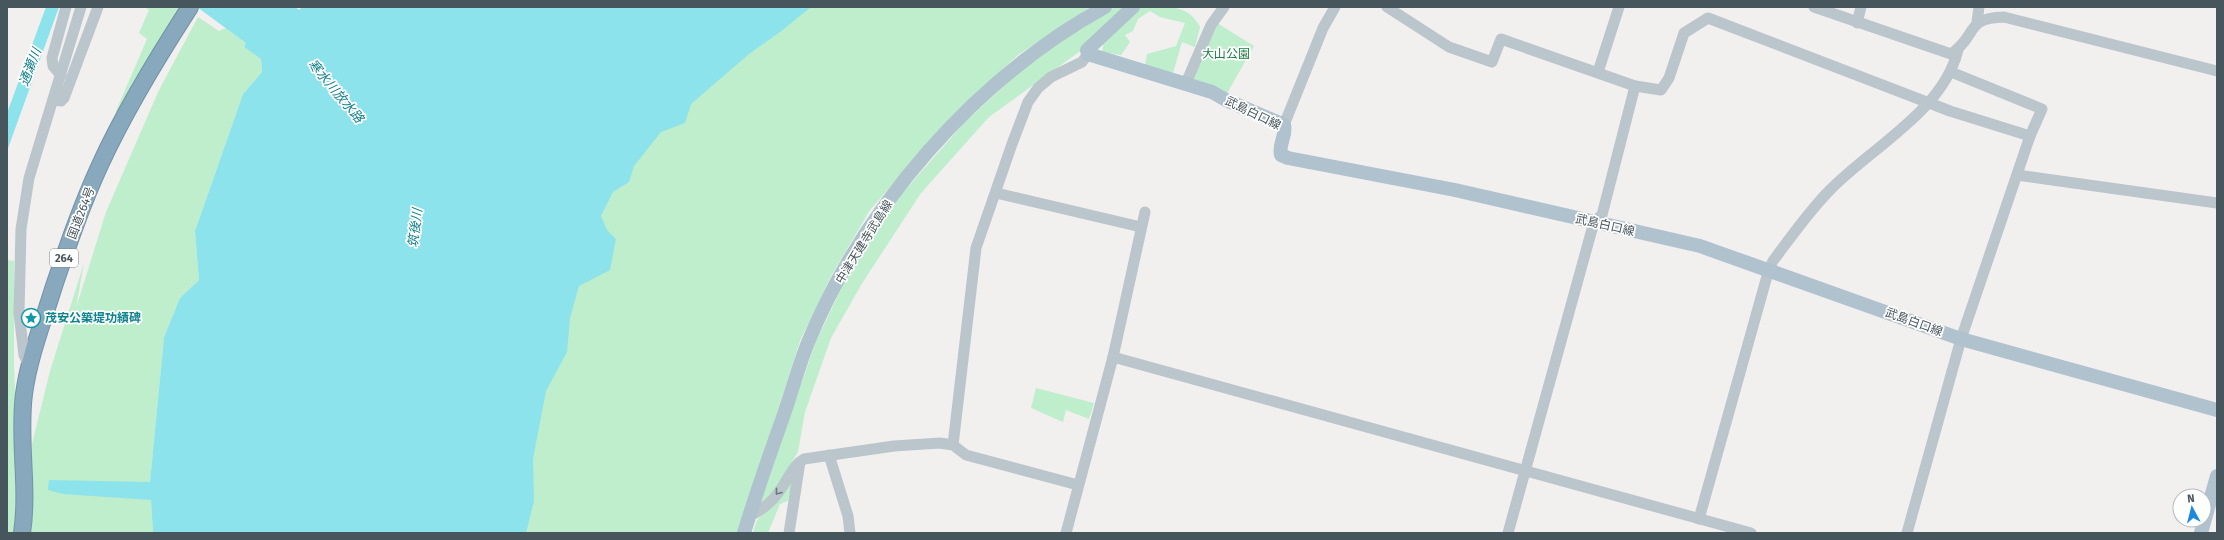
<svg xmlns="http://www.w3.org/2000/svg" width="2224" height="540" font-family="'Fira Sans','Noto Sans JP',sans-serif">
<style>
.green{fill:#beeecb}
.water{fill:#8ce3eb}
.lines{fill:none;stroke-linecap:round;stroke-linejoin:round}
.highway-casing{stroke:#7393a9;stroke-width:18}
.minor{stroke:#bbc5cc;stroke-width:11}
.major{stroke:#afc2ce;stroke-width:14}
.highway{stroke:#88a8bd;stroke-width:16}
.oneway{stroke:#6a777e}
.labels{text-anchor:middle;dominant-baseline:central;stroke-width:3.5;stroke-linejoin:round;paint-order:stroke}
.shield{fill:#fff;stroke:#7e888d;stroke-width:1}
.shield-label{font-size:11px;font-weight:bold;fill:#47555c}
.park-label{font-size:12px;fill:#187d3e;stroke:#fff}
.street-label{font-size:12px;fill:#47555c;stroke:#fff}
.culture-label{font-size:12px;font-weight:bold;fill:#0d838f;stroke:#fff;text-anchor:start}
.water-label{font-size:13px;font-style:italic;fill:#0f7f8a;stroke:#fff}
</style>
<rect width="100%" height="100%" fill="#f2efef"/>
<!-- green -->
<g class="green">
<polygon points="145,7 181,7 118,114 116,111 147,39 139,33 149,10"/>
<polygon points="799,7 1090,7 1018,55 950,118 870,210 831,276 800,341 738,533 506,533 567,258 625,161"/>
<polygon points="1115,7 1127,7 1083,49 989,117 921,193 861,285 831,338 805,412 798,452 775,491 760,504 815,344 850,270 899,197 965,122 1029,63 1081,27"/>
<path d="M1139 7C1163 7 1187 2 1200 27L1195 47 1182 42 1173 73 1145 66 1147 54 1176 46 1185 23 1160 17 1150 11 1138 19 1133 31 1125 35 1130 42 1121 55 1102 52 1104 40Z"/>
<polygon points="198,17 219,31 226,28 246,43 244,47 261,59 262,72 243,94 195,231 199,280 180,298 164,337 150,482 137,498 151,500 153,533 30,533 32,444 50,371 84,263 76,308 106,212 159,90"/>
<polygon points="1217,23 1254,46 1226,95 1191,81"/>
<polygon points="7,260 14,261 14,366 19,504 17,533 7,533"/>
<polygon points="1036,388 1094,403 1089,419 1066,410 1063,422 1031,408"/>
<polygon points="795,472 788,501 780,504 768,533 753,533 757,520 781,495"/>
</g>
<!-- water -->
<g class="water">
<polygon points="46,7 59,7 7,151 7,113"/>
<polygon points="197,7 295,7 299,10 302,7 811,7 780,32 749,54 691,104 685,123 661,132 634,166 629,182 613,192 601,216 607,230 616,239 610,270 579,286 570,318 567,352 546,391 533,459 534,501 526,533 153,533 151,500 63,494 48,490 49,480 150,482 164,337 180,298 199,280 195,231 243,94 262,72 261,59 244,47 246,43"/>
</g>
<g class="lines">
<!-- highway casing -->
<g class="highway-casing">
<path id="highway" d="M22 533C29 487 18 440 24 394 29 357 43 322 54 286 68 245 82 204 100 165 125 110 157 58 190 7"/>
</g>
<!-- minor -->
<g class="minor">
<polyline points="1387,7 1449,47 1492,62 1501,39 1635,86 1661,90 1669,78 1684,33 1708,18 1950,111 2030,136"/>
<path d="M1814 7 1951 54C1978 36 1964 18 2004 17L2217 71"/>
<polyline points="1977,22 1979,7"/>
<polyline points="1857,23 1861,7"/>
<polyline points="1598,72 1619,7"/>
<polyline points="61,75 53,66 52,58 66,7"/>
<polyline points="1186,83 1211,25 1224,7"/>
<polyline points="53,100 61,101 64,98 98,7"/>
<polyline points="1284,125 1323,28 1335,7"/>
<polyline points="2017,175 2217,203"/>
<polyline points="996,193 1141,227"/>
<polyline points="1113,357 1751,533"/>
<polyline points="29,366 24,355 19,313 21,229 29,178 81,7"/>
<polyline points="953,445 976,248 1012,144 1028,102 1038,88 1051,77 1082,62 1088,54"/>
<polyline points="829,455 848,516 850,533"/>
<path d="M749 516C759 512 772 502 778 493 787 482 792 466 804 459L894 446 940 443 953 445 966 455 1078 485"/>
<path d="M1699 519 1769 269 1773 261C1791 237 1809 211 1830 190 1872 147 1943 111 1958 50"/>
<polyline points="789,533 800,462"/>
<polyline points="1066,533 1113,357 1145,212"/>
<polyline points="1508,533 1594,222 1602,215 1635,86"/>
<polyline points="1907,533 1961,339 2030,136 2042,109 1951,72"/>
</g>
<!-- major -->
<g class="major">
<path d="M1133 7 1087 50 1088 54 1212 92 1226 100 1284 125C1287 135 1278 144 1281 155L1288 158 1455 190 1700 246 1961 339 2217 410"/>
<path d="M744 533C756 493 770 454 784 414 792 391 798 368 807 345 863 207 975 79 1105 7"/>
<polyline points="2201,533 2217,476"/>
</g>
<!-- highway -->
<use href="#highway" class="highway"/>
</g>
<!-- one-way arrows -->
<defs><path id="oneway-chevron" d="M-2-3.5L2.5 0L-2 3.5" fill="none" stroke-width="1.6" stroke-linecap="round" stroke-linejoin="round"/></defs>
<use class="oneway" href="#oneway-chevron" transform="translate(778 492) rotate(128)"/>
<!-- icons -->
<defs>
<g id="sight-ring" transform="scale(1)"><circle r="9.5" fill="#fff" stroke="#0f9aa8" stroke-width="1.5"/><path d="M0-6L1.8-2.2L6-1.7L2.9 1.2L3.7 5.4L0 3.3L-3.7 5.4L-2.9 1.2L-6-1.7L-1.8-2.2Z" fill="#0f9aa8"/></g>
</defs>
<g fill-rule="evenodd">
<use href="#sight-ring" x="31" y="318"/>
</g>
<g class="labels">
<!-- shield labels -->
<rect class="shield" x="50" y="249" width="28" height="18" rx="3"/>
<g class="shield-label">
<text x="64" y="258">264</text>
</g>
<!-- park labels -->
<g class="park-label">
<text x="1226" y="54">大山公園</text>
</g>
<!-- street labels -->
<g class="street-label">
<text transform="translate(1253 113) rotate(26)">武島白口線</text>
<text transform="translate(81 213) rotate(-69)">国道264号</text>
<text transform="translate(1605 225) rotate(13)">武島白口線</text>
<text transform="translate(864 242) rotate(-58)">中津天建寺武島線</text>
<text transform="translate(1914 322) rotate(20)">武島白口線</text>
</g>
<!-- culture labels -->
<g class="culture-label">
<text x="45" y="318">茂安公築堤功績碑</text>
</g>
<!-- water labels -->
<g class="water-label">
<text transform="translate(30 67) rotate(-69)">通瀬川</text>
<text transform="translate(336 91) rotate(50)">寒水川放水路</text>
<text transform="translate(415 228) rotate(-83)">筑後川</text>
</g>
</g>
<!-- border -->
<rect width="2224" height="540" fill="none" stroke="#47555c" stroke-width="16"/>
<!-- north arrow -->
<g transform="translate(2192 508) rotate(353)"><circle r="19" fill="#ffffff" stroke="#b5bbbe"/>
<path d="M0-3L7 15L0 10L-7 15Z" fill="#1c89df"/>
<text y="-6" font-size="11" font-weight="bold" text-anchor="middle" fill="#47555c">N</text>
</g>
</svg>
